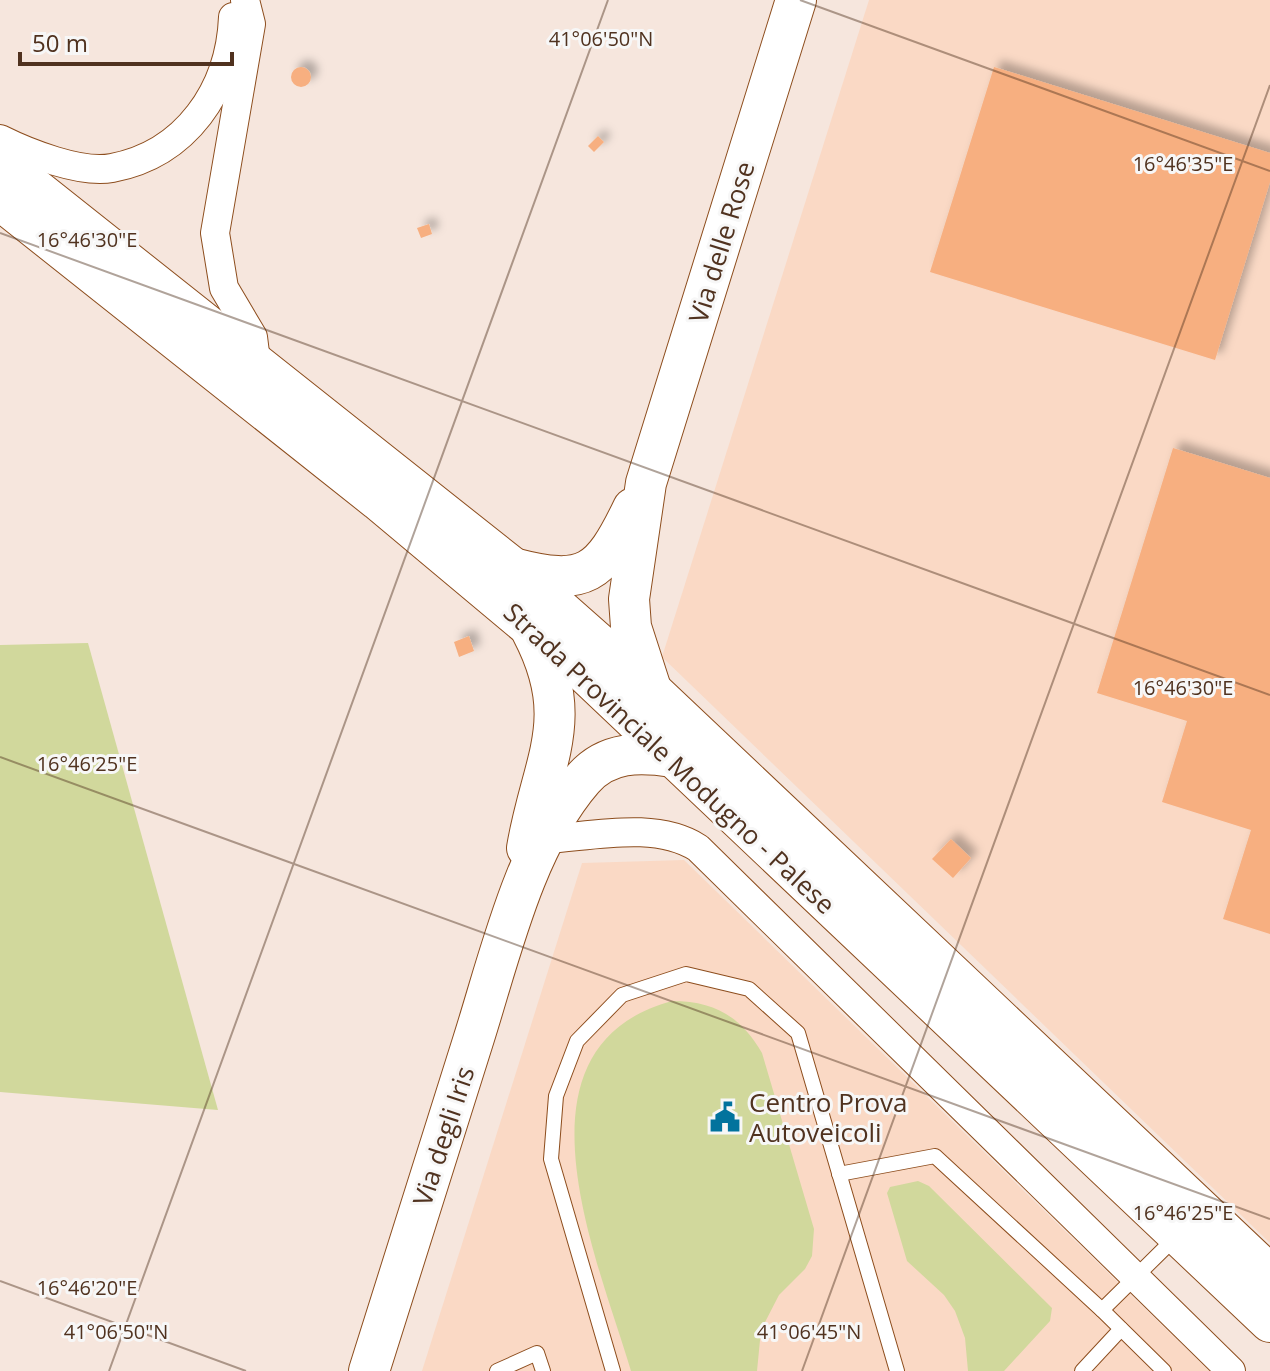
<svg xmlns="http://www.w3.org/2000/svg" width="1270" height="1371" font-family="'Open Sans',sans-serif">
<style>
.built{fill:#fad9c5}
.green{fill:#d1d89c}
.building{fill:#f7af80;filter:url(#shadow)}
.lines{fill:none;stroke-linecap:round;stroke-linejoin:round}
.lane-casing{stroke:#8d4d1d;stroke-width:16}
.street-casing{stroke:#8d4d1d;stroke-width:30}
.secondary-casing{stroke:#8d4d1d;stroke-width:42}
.lane{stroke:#fff;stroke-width:14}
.street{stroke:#fff;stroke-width:28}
.secondary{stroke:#fff;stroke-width:40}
.ticks{fill:none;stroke:#50321f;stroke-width:2;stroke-opacity:0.45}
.labels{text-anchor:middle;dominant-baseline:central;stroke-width:6;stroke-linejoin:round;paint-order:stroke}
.street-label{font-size:26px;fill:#50321f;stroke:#f7f7f7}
.poi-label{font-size:26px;fill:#50321f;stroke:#f7f7f7;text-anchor:start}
.ticks-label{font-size:20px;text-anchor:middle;fill:#50321f;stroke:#f7f7f7;stroke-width:6;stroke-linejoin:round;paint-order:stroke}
</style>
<defs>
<filter id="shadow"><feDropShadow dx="7" dy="-7" stdDeviation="4" flood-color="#0004"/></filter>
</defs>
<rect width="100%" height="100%" fill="#f6e6dd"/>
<!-- built -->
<g class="built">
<polygon points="869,0 1270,0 1270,1243 662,657"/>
<polygon points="684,860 1209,1371 422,1371 582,863"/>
</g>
<!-- green -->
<g class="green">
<polygon points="88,643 218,1110 0,1092 0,645"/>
<path d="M672 1001C715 1001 741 1017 762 1053L814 1229 812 1256 805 1269 779 1295 761 1330 757 1371H631C598 1259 503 1047 672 1001Z"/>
<polygon points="918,1181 929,1186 1052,1308 1050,1321 1004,1371 968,1371 965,1338 955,1311 944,1295 907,1261 887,1193 890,1187"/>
</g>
<!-- building -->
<g class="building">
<polygon points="994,67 1270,153 1270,182 1215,360 930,272"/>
<circle cx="301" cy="77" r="10"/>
<polygon points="598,136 604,142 594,152 588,146"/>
<polygon points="429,224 432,234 421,238 417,228"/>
<polygon points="1173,448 1270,478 1270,934 1223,919 1251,830 1162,802 1187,721 1097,693"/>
<polygon points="469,636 474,651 459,657 454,642"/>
<polygon points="951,839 971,858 953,878 932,859"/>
</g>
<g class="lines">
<!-- lane casing -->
<g class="lane-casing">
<g id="lane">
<polyline points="839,1174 935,1156 1102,1310"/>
<polyline points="497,1371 537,1353 543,1371"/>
<polyline points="613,1371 551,1159 556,1096 577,1041 622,995 686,974 749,989 798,1033 897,1371"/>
<polyline points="1082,1371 1121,1329"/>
<polyline points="1164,1371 1102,1310 1176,1237"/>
</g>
</g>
<!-- street casing -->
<g class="street-casing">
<g id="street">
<polyline points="245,0 251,24 215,233 224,288 253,337 256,361"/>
<path d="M0 139C28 153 81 174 112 168 186 154 230 90 233 17"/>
<path d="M546 839C594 836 656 821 698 848L1231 1371"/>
</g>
</g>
<!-- secondary casing -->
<g class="secondary-casing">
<g id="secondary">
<polyline points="0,161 513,568 651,690 1270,1275"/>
<polyline points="0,200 378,500 586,674 1270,1322"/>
<path d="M513 568C585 587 601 575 633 508"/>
<polyline points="651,689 631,627 629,599 646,483 796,0"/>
<path d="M527 848C542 760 578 720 532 632"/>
<path d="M369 1371C404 1261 439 1151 473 1041 500 956 524 847 583 779 607 751 640 752 673 757"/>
</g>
</g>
<!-- lane -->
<use href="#lane" class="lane"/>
<!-- street -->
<use href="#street" class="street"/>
<!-- secondary -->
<use href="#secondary" class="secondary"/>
</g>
<!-- ticks -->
<path class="ticks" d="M800 0 1270 171M0 233 1270 695M0 757 1270 1219M0 1281 246 1371M109 1371 608 0M802 1371 1270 85"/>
<!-- icons -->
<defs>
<g id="civic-bare" transform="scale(2.4)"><path d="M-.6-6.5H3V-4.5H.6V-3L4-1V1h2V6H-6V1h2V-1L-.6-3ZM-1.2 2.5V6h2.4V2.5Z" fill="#02739d" stroke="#f7f7f7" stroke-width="2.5" paint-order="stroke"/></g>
</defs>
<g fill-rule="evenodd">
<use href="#civic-bare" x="725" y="1117"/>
</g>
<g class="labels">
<!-- street labels -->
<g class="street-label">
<text transform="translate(721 242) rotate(-73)">Via delle Rose</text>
<text transform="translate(670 758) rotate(43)">Strada Provinciale Modugno - Palese</text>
<text transform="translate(443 1136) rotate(-72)">Via degli Iris</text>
</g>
<!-- poi labels -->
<g class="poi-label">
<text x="749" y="1102">Centro Prova<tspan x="749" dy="30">Autoveicoli</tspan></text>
</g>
</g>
<g class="ticks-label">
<text x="601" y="46">41°06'50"N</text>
<text x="1183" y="171">16°46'35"E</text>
<text x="87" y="247">16°46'30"E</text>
<text x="1183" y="695">16°46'30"E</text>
<text x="87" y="771">16°46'25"E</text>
<text x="1183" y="1220">16°46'25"E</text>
<text x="87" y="1295">16°46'20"E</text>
<text x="116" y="1339">41°06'50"N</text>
<text x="809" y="1339">41°06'45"N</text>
</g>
<!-- scale -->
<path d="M20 52v12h212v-12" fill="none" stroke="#50321f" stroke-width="4"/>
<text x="32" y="52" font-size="24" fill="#50321f" stroke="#f7f7f7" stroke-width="6" paint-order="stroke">50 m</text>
</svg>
